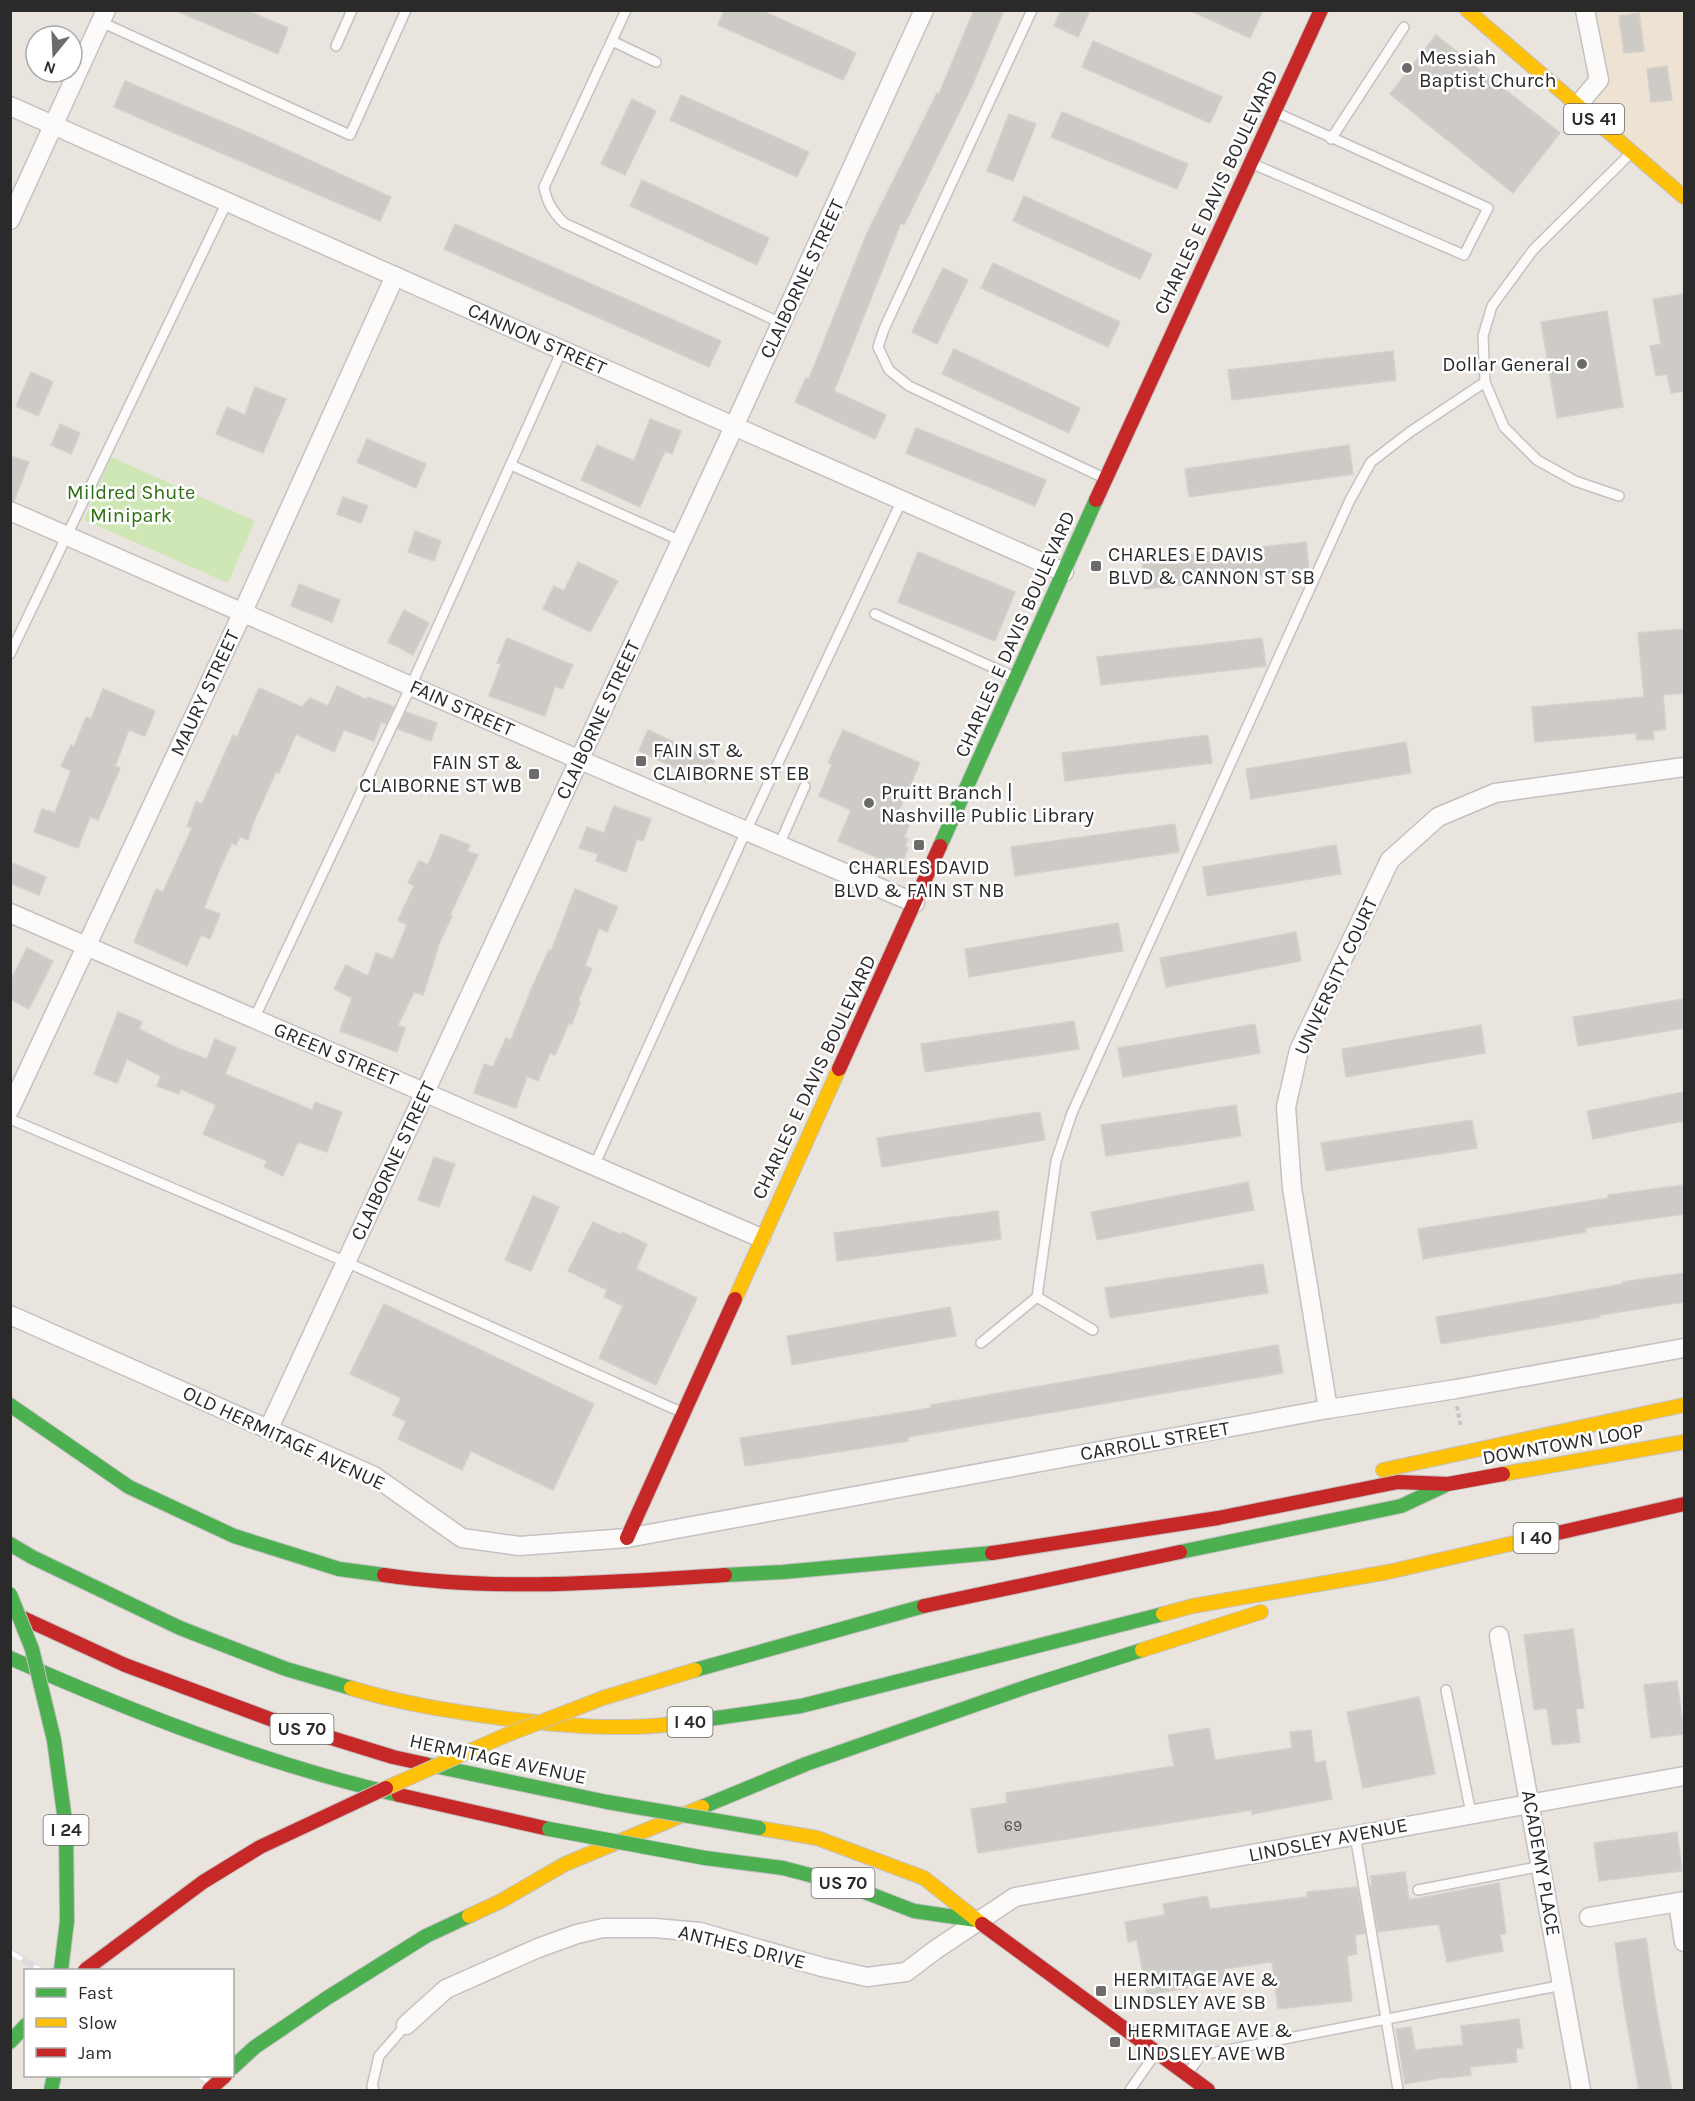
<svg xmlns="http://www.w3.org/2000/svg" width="1695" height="2101" font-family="Karla,sans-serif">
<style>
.education{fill:#eee2d2}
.green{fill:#cee7b4}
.building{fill:#cecac6;stroke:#d4d0cb;stroke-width:1.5}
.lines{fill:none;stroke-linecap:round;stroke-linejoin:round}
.lane-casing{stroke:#c3c1c1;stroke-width:12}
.street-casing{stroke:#c3c1c1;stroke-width:21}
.fast-casing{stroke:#c3c1c1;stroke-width:16}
.slow-casing{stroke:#c3c1c1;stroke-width:16}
.jam-casing{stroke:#c3c1c1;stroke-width:16}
.path{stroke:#c8c7c7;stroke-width:4;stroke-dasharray:4.5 3;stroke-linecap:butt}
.lane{stroke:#fcfbfa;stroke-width:9}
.street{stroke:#fcfbfa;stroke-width:18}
.fast{stroke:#4caf50;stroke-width:14}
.slow{stroke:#ffc107;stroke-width:14}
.jam{stroke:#c62828;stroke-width:14}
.rail-casing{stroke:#dddddf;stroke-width:7}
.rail{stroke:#fff;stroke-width:4.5;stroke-dasharray:14;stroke-linecap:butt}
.fast-bridge-casing{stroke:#c5c3c1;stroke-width:16;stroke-linecap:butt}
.slow-bridge-casing{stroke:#c5c3c1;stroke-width:16;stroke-linecap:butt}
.jam-bridge-casing{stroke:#c5c3c1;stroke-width:16;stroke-linecap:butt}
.fast-bridge{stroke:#4caf50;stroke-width:14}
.slow-bridge{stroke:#ffc107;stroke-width:14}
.jam-bridge{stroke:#c62828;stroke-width:14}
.poi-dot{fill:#6d6b69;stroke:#fff;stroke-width:2}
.labels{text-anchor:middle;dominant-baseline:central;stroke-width:5;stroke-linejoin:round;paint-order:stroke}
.number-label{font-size:16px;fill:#555453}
.shield{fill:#fff;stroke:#6a6a6a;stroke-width:1.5}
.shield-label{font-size:18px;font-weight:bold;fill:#2a2a2a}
.poi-label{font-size:20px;fill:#2a2a2a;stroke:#fff;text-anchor:start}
.street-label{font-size:20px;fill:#2a2a2a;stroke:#fff}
.park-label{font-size:20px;fill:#2e6f13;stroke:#fff}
</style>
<rect width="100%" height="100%" fill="#eae4df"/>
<!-- education -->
<polygon class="education" points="1585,11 1684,11 1684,197 1578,105 1599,79"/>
<!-- green -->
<polygon class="green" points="111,457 255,521 228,583 84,520"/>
<!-- building -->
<g class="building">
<polygon points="174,10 246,10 288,28 278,54"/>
<polygon points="724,10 761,10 856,53 843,80 718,25"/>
<polygon points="974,10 1004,10 972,86 904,225 901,223 834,391 886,415 875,439 795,402 806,378 809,379 867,233 937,93 939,94"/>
<polygon points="1061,10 1090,10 1078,37 1054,26"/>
<polygon points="1189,10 1263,10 1250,38"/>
<polygon points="1639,13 1644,51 1624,53 1619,16"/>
<polygon points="1436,35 1560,133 1513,193 1390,94"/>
<polygon points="1093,41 1222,97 1210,123 1082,67"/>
<polygon points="1667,66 1672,100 1651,102 1647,69"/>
<polygon points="125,81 254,135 391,197 380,221 114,107"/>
<polygon points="681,95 809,152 797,177 670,120"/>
<polygon points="632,99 656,111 625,175 601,164"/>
<polygon points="1062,112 1188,164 1177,189 1051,137"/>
<polygon points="1009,114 1036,124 1013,181 987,171"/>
<polygon points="642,180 769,238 757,265 630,206"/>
<polygon points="1024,196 1152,254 1140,279 1013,221"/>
<polygon points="455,224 721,341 709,367 444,249"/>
<polygon points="993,263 1120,322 1108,347 981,288"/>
<polygon points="943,268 968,280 937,344 912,332"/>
<polygon points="1684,294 1684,391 1671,393 1667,374 1656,376 1650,346 1661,344 1653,299"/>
<polygon points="1607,311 1623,407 1557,418 1541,322"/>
<polygon points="954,349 1080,408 1069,433 942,374"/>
<polygon points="1393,351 1396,380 1232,400 1228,370"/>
<polygon points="31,372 53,382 38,416 16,406"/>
<polygon points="255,387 286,399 263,453 216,434 227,407 245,415"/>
<polygon points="650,419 681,431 672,454 665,451 640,507 581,480 597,445 634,461"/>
<polygon points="60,424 80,433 71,454 51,445"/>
<polygon points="916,428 1046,480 1035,506 906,453"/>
<polygon points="367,439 426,464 416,488 357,462"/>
<polygon points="1349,445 1353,474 1189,497 1185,469"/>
<polygon points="10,456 29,462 14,501 10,500"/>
<polygon points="343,497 368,506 361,523 337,514"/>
<polygon points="415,531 441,541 434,561 408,552"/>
<polygon points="1306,542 1309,571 1145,589 1142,560"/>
<polygon points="918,552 1015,592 995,641 898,602"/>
<polygon points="578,562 618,581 590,632 543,609 554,586 564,591"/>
<polygon points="299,584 340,600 332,622 291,606"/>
<polygon points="404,610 429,623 413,655 388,642"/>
<polygon points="1684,629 1684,693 1663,695 1666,729 1653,731 1654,739 1637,740 1636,733 1535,742 1532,707 1644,697 1638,633"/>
<polygon points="507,638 573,665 562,689 555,686 545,716 489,696 501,664 497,663"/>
<polygon points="1262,638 1266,666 1101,685 1097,657"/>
<polygon points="337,686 367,700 368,697 394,707 386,724 381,722 374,741 344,730 334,752 296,734 279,773 276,772 253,823 248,840 240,837 236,845 232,843 221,866 204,908 220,914 210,939 201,935 187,966 134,942 156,889 163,892 192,828 187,826 196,802 202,804 233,735 237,737 259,688 302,707 310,698 328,706"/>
<polygon points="103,689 155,711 145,736 129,730 115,766 120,768 98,820 90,817 78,848 34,832 42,809 55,813 71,771 61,766 71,745 74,747 86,717 91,719"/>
<polygon points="406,712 437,723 431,741 398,729"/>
<polygon points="648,730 715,761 705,782 639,751"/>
<polygon points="843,730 920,763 899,811 913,816 904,837 908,839 905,846 908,848 900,867 838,841 851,810 819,796 832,764 828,763"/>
<polygon points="1208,735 1212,763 1065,781 1062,753"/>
<polygon points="1406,742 1411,773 1251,799 1246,769"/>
<polygon points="614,806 651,819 643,841 637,839 626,872 596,861 598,854 579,848 587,827 604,833"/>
<polygon points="1175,824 1179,852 1015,876 1011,847"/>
<polygon points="441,834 470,845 467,851 478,855 450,915 452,916 437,948 438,948 423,995 414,992 398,1025 405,1028 397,1052 340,1031 352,998 334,989 346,965 368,976 376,953 393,959 407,925 398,920 414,886 408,883 419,861 428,865"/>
<polygon points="1336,845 1341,874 1207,896 1203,867"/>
<polygon points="10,862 46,877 39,895 10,883"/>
<polygon points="575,889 618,907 607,932 599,928 585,966 592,969 578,1001 580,1002 572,1024 569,1023 555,1055 550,1053 538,1081 527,1076 516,1108 474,1093 484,1064 493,1067 506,1038 511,1040 533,985 549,950 551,951"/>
<polygon points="1118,923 1123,951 969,977 965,949"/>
<polygon points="1296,932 1301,961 1166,987 1160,958"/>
<polygon points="27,948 53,961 29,1009 10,999 10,982"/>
<polygon points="1684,999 1684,1028 1578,1046 1573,1017"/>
<polygon points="118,1012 142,1022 139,1029 177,1048 207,1059 215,1039 236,1048 225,1074 312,1110 315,1102 342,1112 327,1152 298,1142 283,1176 264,1167 267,1161 203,1134 216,1105 181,1089 179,1094 157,1086 161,1076 127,1059 117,1083 94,1074"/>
<polygon points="1074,1021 1079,1049 925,1072 921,1044"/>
<polygon points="1255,1024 1260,1053 1123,1077 1118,1048"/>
<polygon points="1481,1025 1485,1053 1346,1077 1342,1049"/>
<polygon points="1684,1092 1684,1121 1593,1139 1587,1111"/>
<polygon points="1236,1105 1241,1136 1106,1156 1101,1125"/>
<polygon points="1040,1112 1045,1140 882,1167 877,1138"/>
<polygon points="1472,1120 1477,1148 1326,1171 1321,1143"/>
<polygon points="434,1157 455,1164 439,1207 418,1200"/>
<polygon points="1248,1182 1254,1210 1097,1240 1091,1212"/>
<polygon points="1684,1185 1684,1214 1585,1228 1586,1232 1423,1259 1418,1229 1608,1198 1608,1195"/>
<polygon points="533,1196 559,1207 531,1271 505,1260"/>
<polygon points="998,1211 1001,1239 837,1261 834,1233"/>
<polygon points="593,1222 621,1235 622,1232 647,1244 636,1269 697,1298 656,1385 599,1358 623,1306 604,1297 607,1290 568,1271"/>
<polygon points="1263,1264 1268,1293 1110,1318 1105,1288"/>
<polygon points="1684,1273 1684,1302 1600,1315 1600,1317 1441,1344 1436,1317 1623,1284 1623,1282"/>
<polygon points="384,1304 594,1404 553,1490 471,1451 462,1470 398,1439 406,1421 393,1415 401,1398 350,1374"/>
<polygon points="950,1307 956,1336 792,1365 787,1336"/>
<polygon points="1278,1345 1283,1373 908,1437 908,1441 745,1466 740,1438 931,1408 931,1405"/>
<polygon points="1573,1629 1584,1708 1576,1709 1580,1742 1552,1745 1547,1708 1534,1710 1524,1635"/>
<polygon points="1677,1681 1684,1734 1651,1738 1644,1685"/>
<polygon points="1419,1697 1435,1774 1363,1788 1347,1712"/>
<polygon points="1209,1728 1215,1760 1292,1748 1290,1732 1311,1730 1315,1763 1325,1761 1332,1799 1252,1814 1252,1810 978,1853 971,1809 1007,1803 1006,1793 1174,1766 1168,1735"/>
<polygon points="1677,1832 1682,1871 1599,1881 1594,1843"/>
<polygon points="1405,1872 1409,1900 1499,1883 1506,1933 1500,1935 1503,1951 1447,1962 1439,1924 1378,1932 1370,1885 1372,1885 1371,1876"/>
<polygon points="1357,1887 1365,1933 1355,1935 1357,1954 1347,1956 1352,2001 1278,2009 1272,1962 1224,1969 1226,1981 1147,1995 1137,1940 1128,1942 1125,1922 1165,1915 1163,1904 1207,1896 1210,1909 1307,1897 1307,1892"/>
<polygon points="1646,1938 1657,2013 1672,2091 1639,2091 1624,2007 1615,1943"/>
<polygon points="1519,2019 1523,2048 1516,2048 1517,2062 1470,2067 1471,2075 1446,2078 1446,2077 1405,2084 1396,2029 1411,2027 1415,2050 1463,2045 1461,2026"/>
</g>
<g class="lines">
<!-- lane casing -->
<g class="lane-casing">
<g id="lane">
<path d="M626 10 544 187C547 203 553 212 564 223L781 323"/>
<polyline points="1032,10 884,329 878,347 889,370 909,386 1104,478"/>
<polyline points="101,22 350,135 406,10"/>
<polyline points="612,41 656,62"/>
<polyline points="336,46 352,10"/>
<polyline points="1331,139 1404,27"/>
<polyline points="1253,164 1464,255 1488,208 1277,113"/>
<polyline points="511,465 681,541"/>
<polyline points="1619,496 1575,481 1537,460 1504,427 1485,382 1483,336 1492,306 1533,250 1630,154"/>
<polyline points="875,614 1014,677"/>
<polyline points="10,654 227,202"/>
<polyline points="779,845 805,786"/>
<polyline points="254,1019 411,686 562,350"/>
<polyline points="10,1119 346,1262 681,1412"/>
<polyline points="594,1166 746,831 902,500"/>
<polyline points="1037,1297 1093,1330"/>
<polyline points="981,1343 1037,1297 1056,1161 1072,1113 1350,500 1371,462 1410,432 1485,382"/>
<polyline points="1446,1690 1471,1813"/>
<polyline points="1355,1835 1398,2090"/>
<polyline points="1418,1890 1542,1866"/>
<polyline points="1188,2073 1201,2055 1563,1985"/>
<polyline points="374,2090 372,2086 379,2056 406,2025"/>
<polyline points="1130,2090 1155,2054"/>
</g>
</g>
<!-- street casing -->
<g class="street-casing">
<g id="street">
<polyline points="1578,105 1599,80 1585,10"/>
<polyline points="10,106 1064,572"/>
<polyline points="10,220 106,10"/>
<polyline points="10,511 580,760 915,903"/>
<polyline points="10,913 761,1238"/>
<polyline points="10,1109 235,629 395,276"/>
<polyline points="10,1315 374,1476 462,1538 519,1546 627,1538 1328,1409 1456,1389 1684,1348"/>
<polyline points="1328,1409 1292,1188 1286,1107 1299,1050 1390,860 1438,817 1495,793 1684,767"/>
<polyline points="269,1428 726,444 924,10"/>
<polyline points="1499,1636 1581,2090"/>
<polyline points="1678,1903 1684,1942"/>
<polyline points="1589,1917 1684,1901"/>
<polyline points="406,2025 446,1989 538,1948 577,1934 603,1928 655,1928 700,1932 822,1967 867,1977 906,1972 935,1950 1015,1897 1684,1776"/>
</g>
</g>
<!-- fast casing -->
<g class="fast-casing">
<g id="fast">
<polyline points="940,846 1096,500"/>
<polyline points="10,1405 129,1487 234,1536 339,1569 384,1575"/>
<polyline points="10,1544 32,1557 180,1628 286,1669 351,1688"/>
<polyline points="1180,1552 1401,1506 1444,1486"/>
<polyline points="725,1575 783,1572 992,1553"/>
<path d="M10 1658C135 1713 265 1764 399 1795"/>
<polyline points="695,1670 924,1606"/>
<polyline points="681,1723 801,1706 1163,1614"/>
<polyline points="54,1740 66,1828 67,1921 61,1970"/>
<polyline points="425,1764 607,1802"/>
<polyline points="702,1807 806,1764 1029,1686 1142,1650"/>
<polyline points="705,1858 783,1868 844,1884 914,1911 976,1920"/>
<polyline points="10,2042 26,2025"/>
<polyline points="232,2068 255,2047 327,1998 426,1936 469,1916"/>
<polyline points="51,2090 54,2076"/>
</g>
</g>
<!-- slow casing -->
<g class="slow-casing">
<g id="slow">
<polyline points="1467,10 1684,197"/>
<polyline points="735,1299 839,1069"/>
<polyline points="1383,1470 1684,1405"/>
<polyline points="1503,1474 1684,1442"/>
<polyline points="1163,1614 1193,1606 1388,1572 1549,1535"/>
<polyline points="1142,1650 1261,1612"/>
<path d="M351 1688C402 1704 456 1712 508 1719 565 1726 624 1731 681 1723"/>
<polyline points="759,1828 817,1838 924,1878 982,1924"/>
<polyline points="469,1916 501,1901 565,1864 702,1807"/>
</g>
</g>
<!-- jam casing -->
<g class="jam-casing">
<g id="jam">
<polyline points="1096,500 1321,10"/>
<polyline points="839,1069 940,846"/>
<polyline points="1549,1535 1684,1504"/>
<polyline points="627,1538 735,1299"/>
<polyline points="992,1553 1218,1518 1398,1482 1448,1484 1503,1474"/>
<path d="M384 1575C497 1592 611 1582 725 1575"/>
<polyline points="924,1606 1180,1552"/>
<polyline points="10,1612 125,1665 270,1719 393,1757 425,1764"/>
<polyline points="399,1795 549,1829"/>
<polyline points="982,1924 1208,2090"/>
</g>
</g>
<!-- path -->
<polyline class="path" points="1457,1406 1461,1428"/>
<!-- lane -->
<use href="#lane" class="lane"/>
<!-- street -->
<use href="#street" class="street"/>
<!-- fast -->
<use href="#fast" class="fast"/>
<!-- slow -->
<use href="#slow" class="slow"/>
<!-- jam -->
<use href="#jam" class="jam"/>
<!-- rail casing -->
<g class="rail-casing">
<g id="rail">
<polyline points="10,1952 40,1970"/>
<polyline points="200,2076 221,2090"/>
</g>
</g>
<!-- rail -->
<use href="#rail" class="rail"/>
<!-- fast-bridge casing -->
<g class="fast-bridge-casing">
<g id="fast-bridge">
<polyline points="10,1594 32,1649 54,1740"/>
<polyline points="607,1802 759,1828"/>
<polyline points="549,1829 705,1858"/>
</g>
</g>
<!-- slow-bridge casing -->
<g class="slow-bridge-casing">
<polyline id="slow-bridge" points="386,1788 504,1736 603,1698 695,1670"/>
</g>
<!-- jam-bridge casing -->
<g class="jam-bridge-casing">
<g id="jam-bridge">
<polyline points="85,1970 203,1882 260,1847 386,1788"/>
<polyline points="209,2090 225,2076"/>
</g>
</g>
<!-- fast-bridge -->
<use href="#fast-bridge" class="fast-bridge"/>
<!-- slow-bridge -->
<use href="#slow-bridge" class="slow-bridge"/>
<!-- jam-bridge -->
<use href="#jam-bridge" class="jam-bridge"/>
</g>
<!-- markers -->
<g class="poi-dot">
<circle cx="1407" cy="68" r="6"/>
<circle cx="1582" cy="364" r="6"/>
<rect x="1090" y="560" width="12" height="12" rx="3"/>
<rect x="635" y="755" width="12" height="12" rx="3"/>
<rect x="528" y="768" width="12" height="12" rx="3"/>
<circle cx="869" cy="803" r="6"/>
<rect x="913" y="839" width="12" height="12" rx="3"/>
<rect x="1095" y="1985" width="12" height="12" rx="3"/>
<rect x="1109" y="2036" width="12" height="12" rx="3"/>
</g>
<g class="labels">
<!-- number labels -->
<g class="number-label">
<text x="1013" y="1825">69</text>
</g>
<!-- shield labels -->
<g class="shield">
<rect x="1564" y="104" width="60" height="30" rx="4.5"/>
<rect x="1513.5" y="1523" width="45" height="30" rx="4.5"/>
<rect x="667.5" y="1707" width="45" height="30" rx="4.5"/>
<rect x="270.5" y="1714" width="63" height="30" rx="4.5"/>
<rect x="43.5" y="1815" width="45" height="30" rx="4.5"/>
<rect x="811.5" y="1868" width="63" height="30" rx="4.5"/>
</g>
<g class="shield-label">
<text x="1594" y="119">US 41</text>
<text x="1536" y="1538">I 40</text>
<text x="690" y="1722">I 40</text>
<text x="302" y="1729">US 70</text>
<text x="66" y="1830">I 24</text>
<text x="843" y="1883">US 70</text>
</g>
<!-- poi labels -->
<g class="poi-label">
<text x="1419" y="57">Messiah<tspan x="1419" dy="23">Baptist Church</tspan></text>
<text x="1570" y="364" text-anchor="end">Dollar General</text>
<text x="1108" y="554">CHARLES E DAVIS<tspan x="1108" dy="23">BLVD &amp; CANNON ST SB</tspan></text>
<text x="653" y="750">FAIN ST &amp;<tspan x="653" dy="23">CLAIBORNE ST EB</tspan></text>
<text x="522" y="762" text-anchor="end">FAIN ST &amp;<tspan x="522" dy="23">CLAIBORNE ST WB</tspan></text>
<text x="881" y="792">Pruitt Branch |<tspan x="881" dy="23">Nashville Public Library</tspan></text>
<text x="919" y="867" text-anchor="middle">CHARLES DAVID<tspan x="919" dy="23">BLVD &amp; FAIN ST NB</tspan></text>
<text x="1113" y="1979">HERMITAGE AVE &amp;<tspan x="1113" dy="23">LINDSLEY AVE SB</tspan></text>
<text x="1127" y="2030">HERMITAGE AVE &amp;<tspan x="1127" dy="23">LINDSLEY AVE WB</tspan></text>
</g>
<!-- street labels -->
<g class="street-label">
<text transform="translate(1216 192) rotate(-65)">CHARLES E DAVIS BOULEVARD</text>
<text transform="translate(802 279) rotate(-65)">CLAIBORNE STREET</text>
<text transform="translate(537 339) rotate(24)">CANNON STREET</text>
<text transform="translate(1015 634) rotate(-66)">CHARLES E DAVIS BOULEVARD</text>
<text transform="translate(205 693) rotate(-65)">MAURY STREET</text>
<text transform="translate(462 708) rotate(24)">FAIN STREET</text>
<text transform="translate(598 720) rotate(-65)">CLAIBORNE STREET</text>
<text transform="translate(1336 976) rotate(-65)">UNIVERSITY COURT</text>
<text transform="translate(336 1054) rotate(23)">GREEN STREET</text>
<text transform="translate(814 1077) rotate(-65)">CHARLES E DAVIS BOULEVARD</text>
<text transform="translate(393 1161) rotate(-65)">CLAIBORNE STREET</text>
<text transform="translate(284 1438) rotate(25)">OLD HERMITAGE AVENUE</text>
<text transform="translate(1155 1441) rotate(-10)">CARROLL STREET</text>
<text transform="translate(1563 1444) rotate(-10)">DOWNTOWN LOOP</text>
<text transform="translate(498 1759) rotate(12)">HERMITAGE AVENUE</text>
<text transform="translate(1328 1840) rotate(-11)">LINDSLEY AVENUE</text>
<text transform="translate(1541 1863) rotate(80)">ACADEMY PLACE</text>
<text transform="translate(742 1947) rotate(14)">ANTHES DRIVE</text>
</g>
<!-- park labels -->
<g class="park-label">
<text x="131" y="492">Mildred Shute<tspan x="131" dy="23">Minipark</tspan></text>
</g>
</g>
<!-- border -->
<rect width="1695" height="2101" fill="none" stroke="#2a2a2a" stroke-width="24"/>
<!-- legend -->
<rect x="24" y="1969" width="210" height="108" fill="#ffffff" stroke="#aaaaaa" stroke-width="1.5"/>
<rect x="36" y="1988" width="30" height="9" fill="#4caf50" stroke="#aaaaaa" stroke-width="1.5"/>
<text x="78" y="1999" font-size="18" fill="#2a2a2a">Fast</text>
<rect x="36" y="2018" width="30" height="9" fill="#ffc107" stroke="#aaaaaa" stroke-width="1.5"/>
<text x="78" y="2029" font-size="18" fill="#2a2a2a">Slow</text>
<rect x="36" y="2048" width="30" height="9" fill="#c62828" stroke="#aaaaaa" stroke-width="1.5"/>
<text x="78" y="2059" font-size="18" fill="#2a2a2a">Jam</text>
<!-- north arrow -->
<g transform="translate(54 54) rotate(198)"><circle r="28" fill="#ffffff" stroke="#aaaaaa" stroke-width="1.5"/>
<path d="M0-4.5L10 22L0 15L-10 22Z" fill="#6d6b69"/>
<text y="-9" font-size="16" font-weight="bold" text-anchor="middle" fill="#2a2a2a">N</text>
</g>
</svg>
